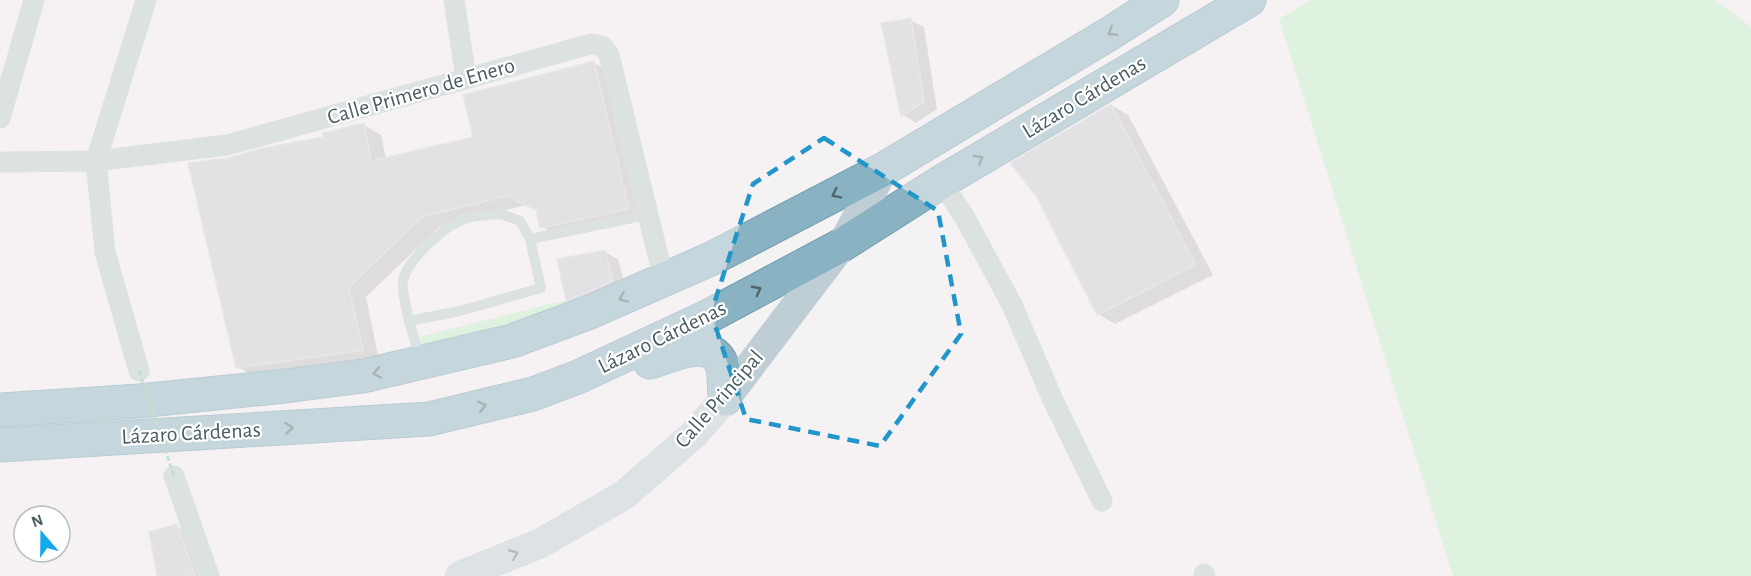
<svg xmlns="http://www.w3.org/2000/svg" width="1751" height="576" font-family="'Alegreya Sans',sans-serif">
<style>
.green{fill:#c1f2c8}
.shadow{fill:#0003}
.building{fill:#c9cfd2;stroke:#d6dade;stroke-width:1.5}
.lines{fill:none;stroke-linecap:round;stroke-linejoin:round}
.highway-casing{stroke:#749eae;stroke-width:35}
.lane{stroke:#bdcccf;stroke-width:10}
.street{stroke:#bdcccf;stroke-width:21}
.secondary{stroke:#beced4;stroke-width:30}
.highway{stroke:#89b3c2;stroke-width:33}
.path-bridge{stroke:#77d28f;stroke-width:3;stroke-dasharray:4.5 3;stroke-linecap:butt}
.oneway{stroke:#4f656b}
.oneway2{stroke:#6c7e84}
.marked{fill:none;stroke:#2096cb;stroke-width:4.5;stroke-dasharray:12 8;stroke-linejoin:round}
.labels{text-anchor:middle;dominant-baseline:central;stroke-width:4.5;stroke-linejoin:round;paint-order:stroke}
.street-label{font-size:22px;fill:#495c61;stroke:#fff}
</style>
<rect width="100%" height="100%" fill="#f5f2f3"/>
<!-- green -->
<g class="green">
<polygon points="1311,0 1715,0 1751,27 1751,576 1453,576 1279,19"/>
<polygon points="566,300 570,313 423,354 419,337"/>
</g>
<!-- shadow -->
<g class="shadow">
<polygon points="910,20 924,27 937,109 916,123 903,115 883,25"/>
<polygon points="594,63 611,72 645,218 559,237 542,227 538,211 526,205 440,226 366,297 379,360 255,377 238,367 229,159 324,138 364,125 381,135 386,159 475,138"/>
<polygon points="1111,105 1128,115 1213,275 1115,324 1098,314"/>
<polygon points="605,252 618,259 626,289 581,307 568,300"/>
<polygon points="177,526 191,534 205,576 159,576"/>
</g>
<!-- building -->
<g class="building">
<polygon points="911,18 924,102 901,116 881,23"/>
<polygon points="594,61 629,209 540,228 536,210 507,196 422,217 349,287 363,350 236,368 188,163 229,158 259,149 323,137 322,133 364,123 371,161 473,137 463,95"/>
<polygon points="1111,104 1196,265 1097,315 1036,196 1010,163"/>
<polygon points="605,250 613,281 566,301 557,259"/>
<polygon points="177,524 195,576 157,576 149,532"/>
</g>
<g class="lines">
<!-- highway casing -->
<g class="highway-casing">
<g id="highway">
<path d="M650 362C671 356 711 335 722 365 725 375 724 389 725 399"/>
<polyline points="0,410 139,401 285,386 363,376 512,341 590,312 713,258 884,169 1109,34 1162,0"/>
<polyline points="0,445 429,419 533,394 578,377 709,316 842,245 941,182 1249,0"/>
</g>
</g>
<!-- lane -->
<g class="lane">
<path d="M501 214 520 221 530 239 541 288 460 311 409 321C407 311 401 289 403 280 408 260 441 229 460 221 472 215 487 215 501 214Z"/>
<polyline points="530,239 647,215"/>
<polyline points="409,321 420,358"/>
</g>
<!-- street -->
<g class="street">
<polyline points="454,0 466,78"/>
<polyline points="0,118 34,0"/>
<polyline points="0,162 96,161 227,145 591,44 602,46 609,55 664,280"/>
<polyline points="941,182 964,216 1012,305 1052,398 1102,501"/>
<polyline points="139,371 105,252 96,161 146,0"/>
<polyline points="174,476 209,576"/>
<polyline points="1204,574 1205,576"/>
</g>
<!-- secondary -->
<polyline class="secondary" points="460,576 541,543 624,495 693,435 725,399 842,245 884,169"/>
<!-- highway -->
<use href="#highway" class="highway"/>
<!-- path-bridge -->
<polyline class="path-bridge" points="139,371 174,476"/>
</g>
<!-- one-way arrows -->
<defs><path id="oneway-chevron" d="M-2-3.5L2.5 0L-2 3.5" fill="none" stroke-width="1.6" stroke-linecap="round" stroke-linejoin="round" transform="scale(1.5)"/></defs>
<g class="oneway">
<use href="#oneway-chevron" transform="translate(1112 32) rotate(148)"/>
<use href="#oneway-chevron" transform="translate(979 159) rotate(-31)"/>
<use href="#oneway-chevron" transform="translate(836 194) rotate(153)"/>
<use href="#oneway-chevron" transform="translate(757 290) rotate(-28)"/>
<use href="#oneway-chevron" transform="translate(623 298) rotate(156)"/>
<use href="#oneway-chevron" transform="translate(377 373) rotate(168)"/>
<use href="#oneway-chevron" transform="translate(482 406) rotate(-14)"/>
<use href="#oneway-chevron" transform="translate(289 428) rotate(-3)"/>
</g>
<use class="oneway2" href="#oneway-chevron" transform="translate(514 554) rotate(-22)"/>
<!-- marked area -->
<path d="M0 0H1751V576H0ZM824 138 938 211 961 334 880 446 746 419 711 313 753 184Z" fill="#f5f2f3" fill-opacity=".55" fill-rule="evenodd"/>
<path class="marked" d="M824 138 938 211 961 334 880 446 746 419 711 313 753 184Z"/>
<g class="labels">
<!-- street labels -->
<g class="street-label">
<text transform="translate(421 91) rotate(-16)">Calle Primero de Enero</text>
<text transform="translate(1084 97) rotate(-31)">Lázaro Cárdenas</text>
<text transform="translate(662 337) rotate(-26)">Lázaro Cárdenas</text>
<text transform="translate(719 399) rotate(-49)">Calle Principal</text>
<text transform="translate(191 433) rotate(-3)">Lázaro Cárdenas</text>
</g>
</g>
<!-- north arrow -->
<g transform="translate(42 534) rotate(340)"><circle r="28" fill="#ffffff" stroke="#b6bec0" stroke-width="1.5"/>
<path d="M0-4.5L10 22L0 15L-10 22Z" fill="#13a9ee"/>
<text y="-9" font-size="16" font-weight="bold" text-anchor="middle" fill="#495c61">N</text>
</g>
</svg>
